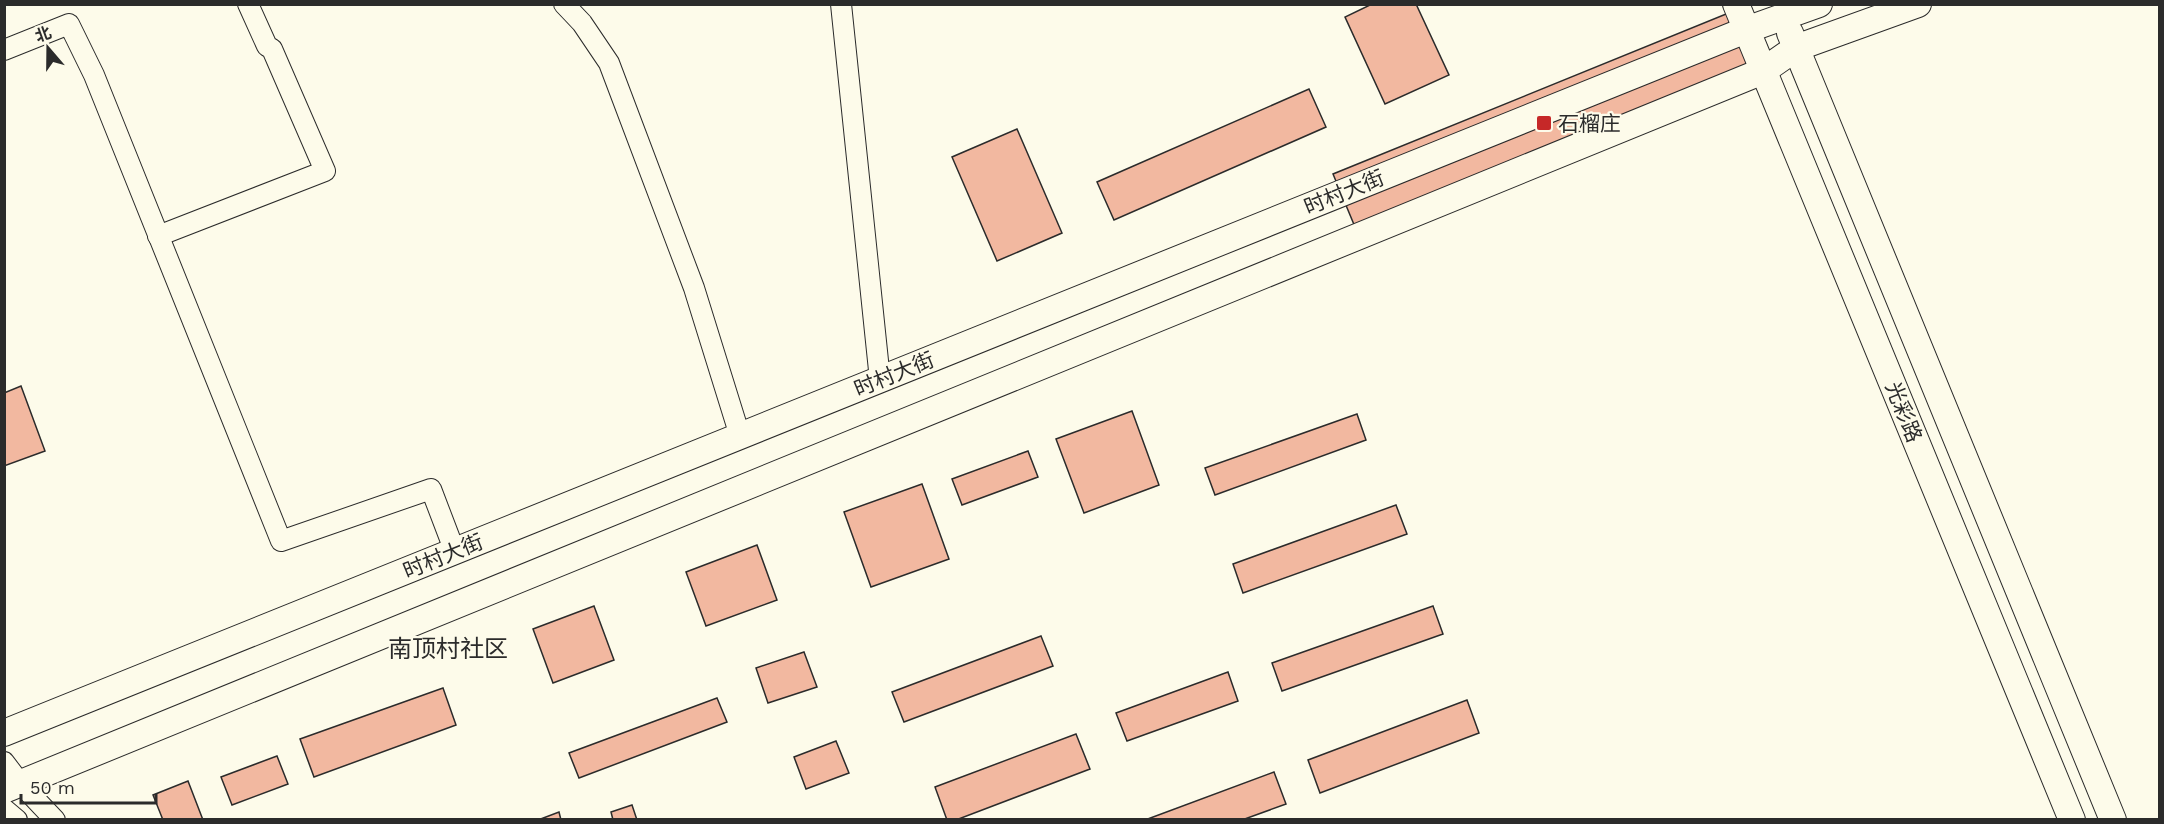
<svg xmlns="http://www.w3.org/2000/svg" width="2164" height="824" font-family="'Work Sans','Noto Sans SC',sans-serif">
<style>
.building{fill:#f2b8a0;stroke:#2b2b2b;stroke-width:1.5}
.lines{fill:none;stroke-linecap:round;stroke-linejoin:round}
.minor-casing{stroke:#2b2b2b;stroke-width:22}
.major-casing{stroke:#2b2b2b;stroke-width:28}
.minor{stroke:#fdfbea;stroke-width:20}
.major{stroke:#fdfbea;stroke-width:26}
.poi-dot{fill:#c62828;stroke:#fdfbea;stroke-width:2}
.labels{text-anchor:middle;dominant-baseline:central;stroke-width:4.5;stroke-linejoin:round;paint-order:stroke}
.poi-label{font-size:21px;fill:#2b2b2b;stroke:#fdfbea;text-anchor:start}
.street-label{font-size:21px;fill:#2b2b2b;stroke:#fdfbea}
.quarter-label{font-size:24px;fill:#2b2b2b;stroke:#fdfbea}
</style>
<rect width="100%" height="100%" fill="#fdfbea"/>
<!-- building -->
<g class="building">
<polygon points="1372,4 1416,4 1449,75 1385,104 1345,17"/>
<polygon points="1731,12 1758,77 1360,239 1333,174"/>
<polygon points="1309,89 1326,127 1114,220 1097,182"/>
<polygon points="1017,129 1062,233 997,261 952,157"/>
<polygon points="21,386 45,451 4,466 4,393"/>
<polygon points="1132,411 1159,485 1084,513 1056,439"/>
<polygon points="1357,414 1366,440 1215,495 1205,468"/>
<polygon points="1028,451 1038,477 962,505 952,479"/>
<polygon points="922,484 949,559 871,587 844,512"/>
<polygon points="1396,505 1407,534 1243,593 1233,564"/>
<polygon points="757,545 777,600 706,626 686,572"/>
<polygon points="594,606 614,660 553,683 533,629"/>
<polygon points="1433,606 1443,634 1282,691 1272,663"/>
<polygon points="1041,636 1053,666 904,722 892,692"/>
<polygon points="804,652 817,687 768,703 756,668"/>
<polygon points="1228,672 1238,701 1127,741 1116,713"/>
<polygon points="443,688 456,725 314,777 300,739"/>
<polygon points="717,698 727,722 579,778 569,753"/>
<polygon points="1467,700 1479,733 1320,793 1308,760"/>
<polygon points="1076,734 1090,769 956,820 947,820 935,787"/>
<polygon points="836,741 849,773 806,789 794,757"/>
<polygon points="277,756 288,784 232,805 221,777"/>
<polygon points="1274,772 1286,804 1242,820 1145,820"/>
<polygon points="188,781 203,820 163,820 153,795"/>
<polygon points="632,805 637,820 613,820 611,812"/>
<polygon points="559,812 561,820 538,820"/>
</g>
<g class="lines">
<!-- minor casing -->
<g class="minor-casing">
<g id="minor">
<polyline points="564,4 582,23 609,63 694,288 740,436"/>
<polyline points="841,4 880,380"/>
<polyline points="4,50 69,24 94,75 281,541 431,489 455,552"/>
<polyline points="158,236 325,171 272,49 267,46 248,4"/>
<polyline points="4,762 20,783 55,820"/>
<polyline points="4,809 17,820"/>
</g>
</g>
<!-- major casing -->
<g class="major-casing">
<g id="major">
<polyline points="1736,4 2072,820"/>
<polyline points="1790,33 2113,820"/>
<polyline points="4,733 1746,30 1819,4"/>
<polyline points="4,790 1763,71 1796,48 1918,4"/>
</g>
</g>
<!-- minor -->
<use href="#minor" class="minor"/>
<!-- major -->
<use href="#major" class="major"/>
</g>
<!-- markers -->
<rect class="poi-dot" x="1536" y="115" width="16" height="16" rx="3"/>
<g class="labels">
<!-- poi labels -->
<g class="poi-label">
<text x="1558" y="123">石榴庄</text>
</g>
<!-- street labels -->
<g class="street-label">
<text transform="translate(1344 192) rotate(-22)">时村大街</text>
<text transform="translate(894 374) rotate(-22)">时村大街</text>
<text transform="translate(1904 412) rotate(68)">光彩路</text>
<text transform="translate(443 556) rotate(-22)">时村大街</text>
</g>
<!-- quarter labels -->
<g class="quarter-label">
<text x="448" y="649">南顶村社区</text>
</g>
</g>
<!-- border -->
<rect width="2164" height="824" fill="none" stroke="#2b2b2b" stroke-width="12"/>
<!-- north arrow -->
<g transform="translate(48 48) rotate(340)" stroke="#fdfbea" stroke-width="4.5" paint-order="stroke">
<path d="M0-4.5L10 22L0 15L-10 22Z" fill="#2b2b2b"/>
<text y="-9" font-size="16" font-weight="bold" text-anchor="middle" fill="#2b2b2b">北</text>
</g>
<!-- scale -->
<path d="M21 794v9h135v-9" fill="none" stroke="#2b2b2b" stroke-width="3"/>
<text x="30" y="794" font-size="18" fill="#2b2b2b" stroke="#fdfbea" stroke-width="4.5" paint-order="stroke">50 m</text>
</svg>
